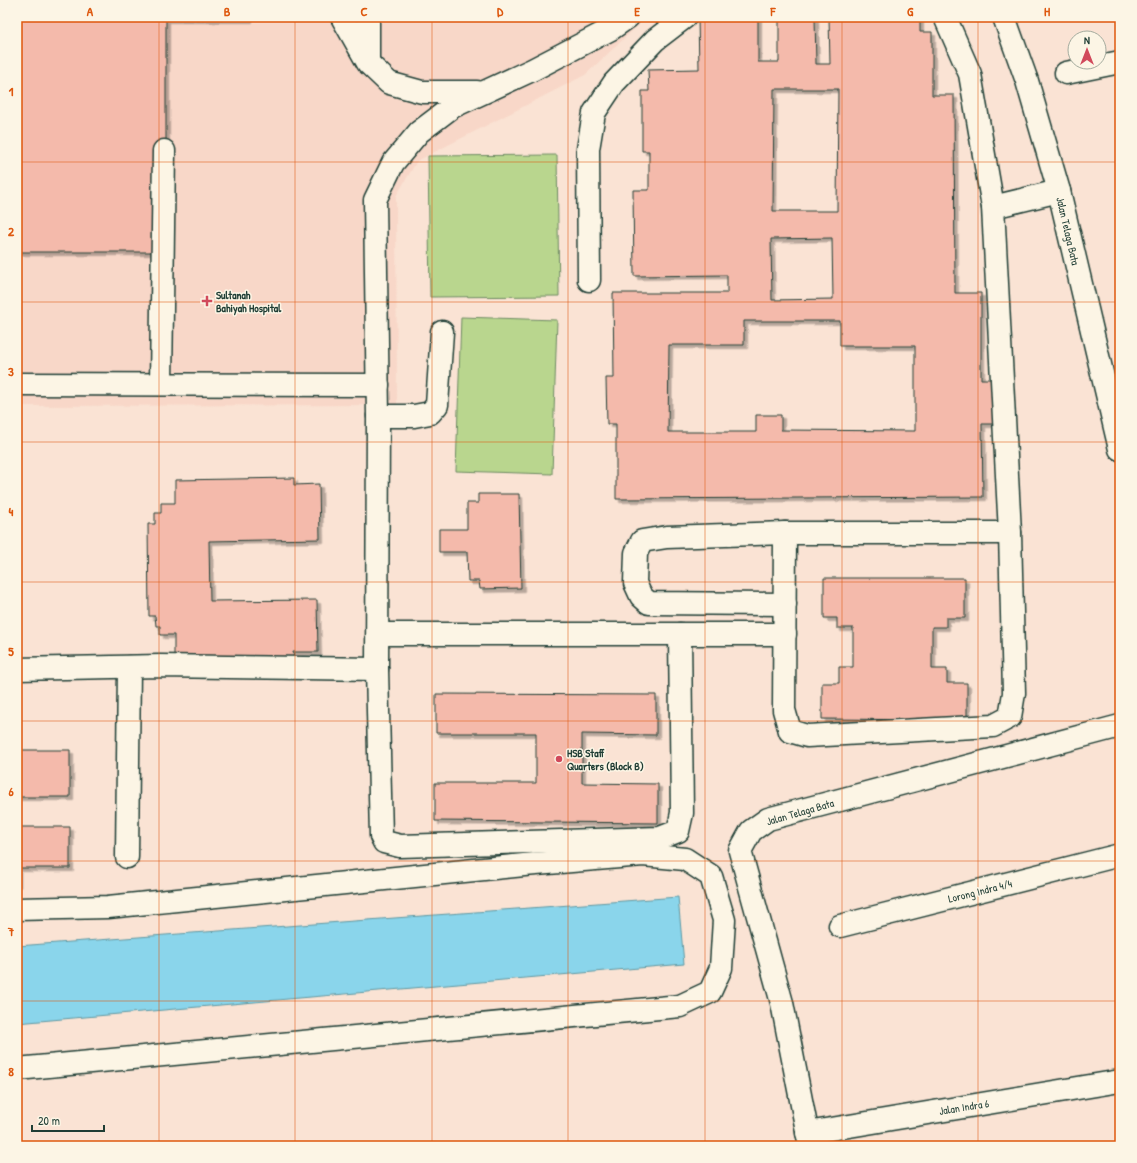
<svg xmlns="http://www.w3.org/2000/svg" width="1137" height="1163" font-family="'Patrick Hand',sans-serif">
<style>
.built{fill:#f8d7c8}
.green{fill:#b9d68e;stroke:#6c8a61}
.water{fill:#8ad5eb;stroke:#5f98a2}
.building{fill:#f4baab;stroke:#1f3d34;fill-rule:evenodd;filter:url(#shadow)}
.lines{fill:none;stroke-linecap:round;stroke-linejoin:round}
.minor-casing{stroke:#1f3d34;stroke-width:25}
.minor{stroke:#fcf5e5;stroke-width:22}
.grid{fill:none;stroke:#de580e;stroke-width:1;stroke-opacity:0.55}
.poi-dot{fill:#d1495b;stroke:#fcf5e5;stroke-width:1.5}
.labels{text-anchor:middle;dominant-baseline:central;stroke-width:3;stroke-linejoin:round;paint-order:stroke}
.street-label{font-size:11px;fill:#1f3d34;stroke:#fcf5e5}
.poi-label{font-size:11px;font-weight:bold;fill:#1f3d34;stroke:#fcf5e5;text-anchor:start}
.neatline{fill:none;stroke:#de580e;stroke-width:1.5}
.grid-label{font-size:13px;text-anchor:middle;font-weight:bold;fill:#de580e}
</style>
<defs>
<filter id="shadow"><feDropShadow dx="3.5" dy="3.5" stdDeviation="0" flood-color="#0004"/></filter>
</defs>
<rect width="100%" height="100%" fill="#fae3d4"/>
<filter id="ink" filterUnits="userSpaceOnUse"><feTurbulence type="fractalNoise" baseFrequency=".025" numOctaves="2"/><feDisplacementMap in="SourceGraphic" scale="8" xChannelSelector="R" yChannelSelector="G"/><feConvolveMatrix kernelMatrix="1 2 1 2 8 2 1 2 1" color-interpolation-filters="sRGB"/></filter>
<g filter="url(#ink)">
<!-- built -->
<polygon class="built" points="17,17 647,17 585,75 417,161 396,196 397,405 17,406"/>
<!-- green -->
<g class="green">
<polygon points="557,155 559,296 430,297 428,156"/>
<polygon points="461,317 557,320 552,474 456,471"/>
</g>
<!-- water -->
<polygon class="water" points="678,897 684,964 17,1023 17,946"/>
<!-- building -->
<g class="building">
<polygon points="17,17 249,17 249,19 166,19 166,157 155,252 17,252"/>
<path d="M758 17V62H779V17H815L816 64H830L829 17H920V32H932V95H954L955 293H981V379H995V424H982L983 497 616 499V424H607L606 378H614L613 293H727V275L634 276 633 190H649V151H642V91H649L648 70 699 69 698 18ZM774 89H838L837 211H773ZM832 238 833 299 772 300 771 239ZM744 321H840V346H915V431L781 430V415H756V432H668L669 345H744Z"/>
<polygon points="294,478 294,485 319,484 320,539 209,541 210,601 317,600 318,652 293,652 294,658 174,660 174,635 160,635 160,626 156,626 155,616 149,616 148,524 155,524 155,513 161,513 161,503 175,503 175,480"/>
<polygon points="478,494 519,494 521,588 480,589 479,581 468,581 467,552 439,552 439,529 467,529 467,503 478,503"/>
<polygon points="824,578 965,578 965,618 946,618 946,627 932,627 932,669 947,669 947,683 967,683 967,720 822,719 822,683 839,683 839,667 853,667 853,628 837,628 837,618 824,618"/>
<polygon points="436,694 656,695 656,735 582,734 582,783 658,784 658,823 435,821 435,783 536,783 536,733 436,733"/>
<polygon points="17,743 17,750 70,750 70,797 17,797"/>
<polygon points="17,827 70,827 70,868 17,868 17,884"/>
</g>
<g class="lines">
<!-- minor casing -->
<g class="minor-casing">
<g id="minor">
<polyline points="342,17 368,63 389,83 422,92 477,92"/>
<polyline points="628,17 611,29 532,70 452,107 419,132 393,163 375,200 378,416 377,669 381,836 384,842 400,846 660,838 678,831 682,813 680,634"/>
<polyline points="1004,17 1027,81 1059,191 1120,449"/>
<polyline points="368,62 368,17"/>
<polyline points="1066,73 1120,62"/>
<polyline points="993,207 1059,191"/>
<polyline points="589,280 588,149 594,113 614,83 655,40 685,17"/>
<polyline points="17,384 378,385"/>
<polyline points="161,384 164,151"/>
<polyline points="378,416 414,416 430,413 437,405 442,332"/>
<polyline points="785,533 784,710 790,731 807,736 993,726 1010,717 1014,693 1010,533 993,207 970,74 945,17"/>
<polyline points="785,604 649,603 641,596 635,583 636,553 642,541 667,537 785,533 1010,533"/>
<polyline points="378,634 785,634"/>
<polyline points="17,669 160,666 377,669"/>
<polyline points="127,857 129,667"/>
<polyline points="17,909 108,907 524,865 643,855 685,859 711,876 724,920 721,968 710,992 680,1006 17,1069"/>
<polyline points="840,926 1120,855"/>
<polyline points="807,1133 1120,1081"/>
<polyline points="810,1146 782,1003 740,851 751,831 768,819 1120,726"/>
</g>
</g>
<!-- minor -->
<use href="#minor" class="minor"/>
</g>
</g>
<!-- grid -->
<path class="grid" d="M159 17V1146M295 17V1146M432 17V1146M568 17V1146M705 17V1146M842 17V1146M978 17V1146M17 162H1120M17 302H1120M17 442H1120M17 582H1120M17 721H1120M17 861H1120M17 1001H1120"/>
<!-- markers -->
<g class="poi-dot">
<path d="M205 295h4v4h4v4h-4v4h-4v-4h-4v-4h4z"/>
<circle cx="559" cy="759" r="4"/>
</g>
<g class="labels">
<!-- street labels -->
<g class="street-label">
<text transform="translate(1068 231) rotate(77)">Jalan Telaga Bata</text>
<text transform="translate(800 812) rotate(-16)">Jalan Telaga Bata</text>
<text transform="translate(980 891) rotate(-14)">Lorong Indra 4/4</text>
<text transform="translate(964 1107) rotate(-9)">Jalan Indra 6</text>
</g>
<!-- poi labels -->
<g class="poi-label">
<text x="216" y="295">Sultanah<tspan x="216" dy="13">Bahiyah Hospital</tspan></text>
<text x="567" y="753">HSB Staff<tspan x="567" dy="13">Quarters (Block B)</tspan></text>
</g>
</g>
<!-- margin -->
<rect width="1137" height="1163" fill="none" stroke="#fcf5e5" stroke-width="44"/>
<!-- north arrow -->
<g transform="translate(1087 50)"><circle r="19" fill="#fcf5e5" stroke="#a4ab9e"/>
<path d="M0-3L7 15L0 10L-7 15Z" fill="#d1495b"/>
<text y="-6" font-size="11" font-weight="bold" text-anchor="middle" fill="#1f3d34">N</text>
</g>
<!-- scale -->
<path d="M32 1125v6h72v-6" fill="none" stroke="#1f3d34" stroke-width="2"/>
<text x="38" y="1125" font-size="12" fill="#1f3d34" stroke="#fcf5e5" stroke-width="3" paint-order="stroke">20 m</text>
<rect x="22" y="22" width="1093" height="1119" class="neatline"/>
<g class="grid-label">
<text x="90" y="16">A</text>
<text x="227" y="16">B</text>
<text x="364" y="16">C</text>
<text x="500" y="16">D</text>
<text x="637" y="16">E</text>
<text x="773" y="16">F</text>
<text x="910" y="16">G</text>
<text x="1047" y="16">H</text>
<text x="11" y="96">1</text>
<text x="11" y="236">2</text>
<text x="11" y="376">3</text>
<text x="11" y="516">4</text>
<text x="11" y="656">5</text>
<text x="11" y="796">6</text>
<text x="11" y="936">7</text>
<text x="11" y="1076">8</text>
</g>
</svg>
